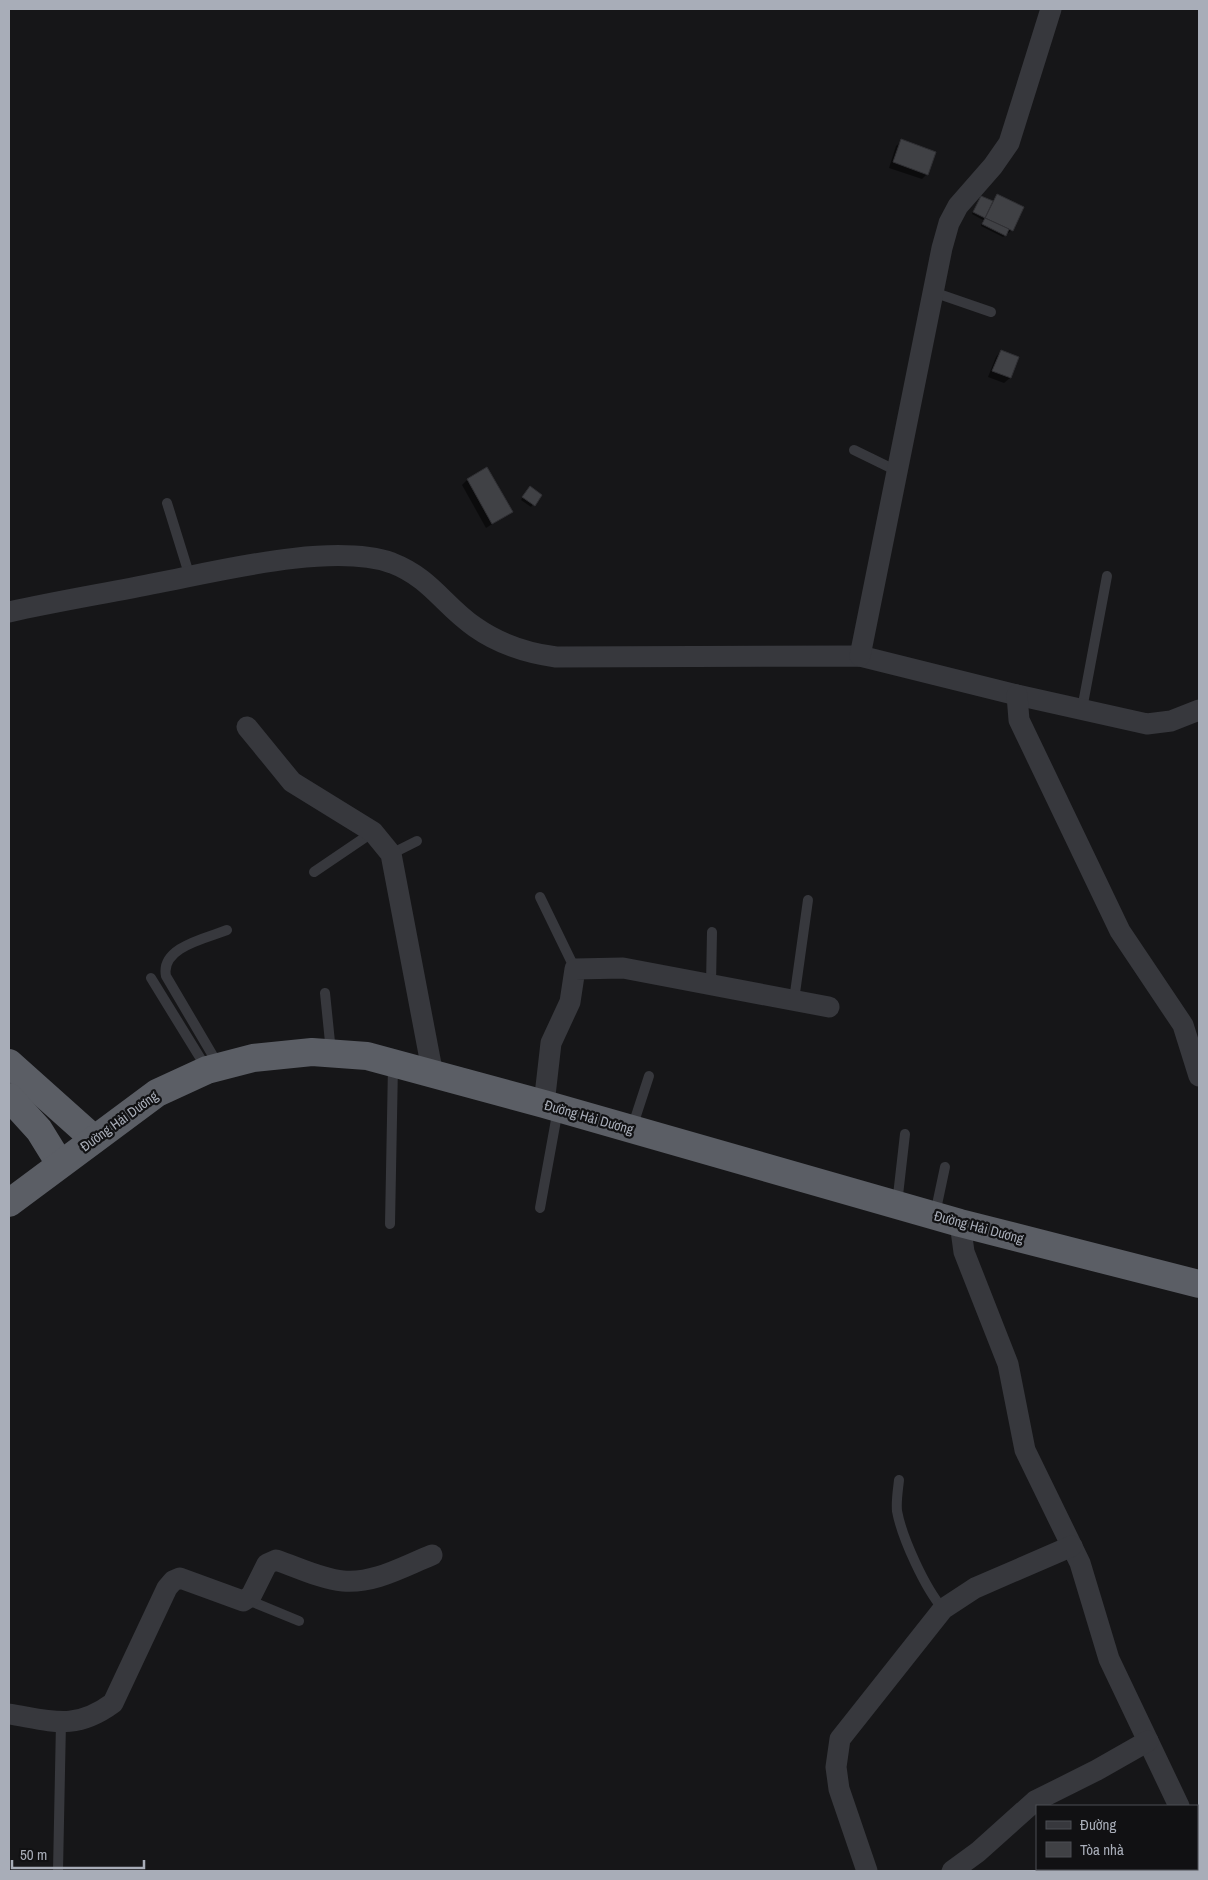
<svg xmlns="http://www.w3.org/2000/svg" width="1208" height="1880" font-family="'Archivo Narrow',sans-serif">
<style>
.shadow{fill:#0007}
.building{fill:#404145;stroke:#303034}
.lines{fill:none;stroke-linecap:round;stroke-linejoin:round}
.service{stroke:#37383d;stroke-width:10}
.minor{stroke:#37383d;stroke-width:21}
.trunk{stroke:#5b5e65;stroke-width:28}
.labels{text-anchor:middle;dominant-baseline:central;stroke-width:4.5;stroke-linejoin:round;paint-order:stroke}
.street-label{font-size:14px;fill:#a8adb8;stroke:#111113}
</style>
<rect width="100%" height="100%" fill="#161618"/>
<!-- shadow -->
<g class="shadow">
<polygon points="902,141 927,174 922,179 889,168 896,146"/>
<polygon points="997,196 1012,230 1003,237 981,226 983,220 972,214 981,197 991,202"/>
<polygon points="1001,351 1018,358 1010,378 1004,383 988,377 996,357"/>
<polygon points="467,480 511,512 486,528 462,485"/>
<polygon points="528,490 540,495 531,507 521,500"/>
</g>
<!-- building -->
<g class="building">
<polygon points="901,139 936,152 928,175 893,162"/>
<polygon points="997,194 1024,207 1013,231 985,218"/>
<polygon points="981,196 993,201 985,218 973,212"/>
<polygon points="985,218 1009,229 1006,236 982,224"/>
<polygon points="1001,350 1019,357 1011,378 992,371"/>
<polygon points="487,467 513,512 492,524 467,479"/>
<polygon points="530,486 542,495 535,506 522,497"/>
</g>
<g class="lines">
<!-- service -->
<g class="service">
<polyline points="933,292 991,312"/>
<polyline points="854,450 897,471"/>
<polyline points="167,503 190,577"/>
<polyline points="1082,709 1107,576"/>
<polyline points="391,854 417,841"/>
<polyline points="314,872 373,832"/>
<polyline points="540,897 575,969"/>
<polyline points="151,978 207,1069"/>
<polyline points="711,984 712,932"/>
<polyline points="325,993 331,1052"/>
<polyline points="794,1000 808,900"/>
<path d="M219 1066 166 976C160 947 207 938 227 930"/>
<polyline points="632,1128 649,1076"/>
<polyline points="897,1204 905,1134"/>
<polyline points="540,1208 558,1109"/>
<polyline points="935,1214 945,1167"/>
<polyline points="390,1224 393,1065"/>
<path d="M899 1480C898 1490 896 1500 897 1511 902 1538 925 1588 943 1609"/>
<polyline points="248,1600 299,1621"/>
<polyline points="58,1871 61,1722"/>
</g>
<!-- minor -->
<g class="minor">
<path d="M9 612C58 601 108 593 157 583 219 571 333 542 392 563 431 578 444 606 475 627 499 644 527 653 556 657L860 656 1017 695 1147 724 1171 721 1199 710"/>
<polyline points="860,656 942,248 949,223 958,206 993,166 1009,143 1051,9"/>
<polyline points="1017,695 1019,720 1120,931 1183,1025 1199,1076"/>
<polyline points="247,727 292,782 373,832 391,854 433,1075"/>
<polyline points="544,1104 551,1043 570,1002 575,969 623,968 829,1007"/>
<polyline points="960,1223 964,1252 1008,1364 1025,1450 1080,1563 1109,1659 1179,1806"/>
<path d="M9 1714C52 1721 75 1731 113 1703L167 1588 173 1581 180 1578 243 1601 251 1596 267 1564 276 1560C297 1567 321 1579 343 1581 374 1584 404 1566 432 1555"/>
<polyline points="867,1871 839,1789 836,1767 840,1739 943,1609 975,1588 1072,1546"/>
<polyline points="952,1871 978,1852 1035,1801 1097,1770 1148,1741"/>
<polyline points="1180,1871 1181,1869"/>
</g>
<!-- trunk -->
<g class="trunk">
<polyline points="9,1063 94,1139"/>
<polyline points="9,1097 39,1130 60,1164"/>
<polyline points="9,1203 157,1093 207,1070 253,1058 312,1052 367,1056 544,1104 960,1223 1199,1284"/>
</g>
</g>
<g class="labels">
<!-- street labels -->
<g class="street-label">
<text transform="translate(589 1117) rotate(16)">Đường Hải Dương</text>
<text transform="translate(119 1121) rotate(-36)">Đường Hải Dương</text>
<text transform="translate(979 1227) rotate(15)">Đường Hải Dương</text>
</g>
</g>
<!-- border -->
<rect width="1208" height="1880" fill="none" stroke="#a8adb8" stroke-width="20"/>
<!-- legend -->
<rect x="1036" y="1805" width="162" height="65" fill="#111113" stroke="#4d4f55"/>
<rect x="1046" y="1821" width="25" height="8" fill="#37383d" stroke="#4d4f55"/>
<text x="1080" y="1830" font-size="15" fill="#a8adb8">Đường</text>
<rect x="1046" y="1842" width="25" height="15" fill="#404145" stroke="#4d4f55"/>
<text x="1080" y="1855" font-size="15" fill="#a8adb8">Tòa nhà</text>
<!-- scale -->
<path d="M12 1860v8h132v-8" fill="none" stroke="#a8adb8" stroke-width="2.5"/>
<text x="20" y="1860" font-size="15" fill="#a8adb8" stroke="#111113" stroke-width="4" paint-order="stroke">50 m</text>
</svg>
